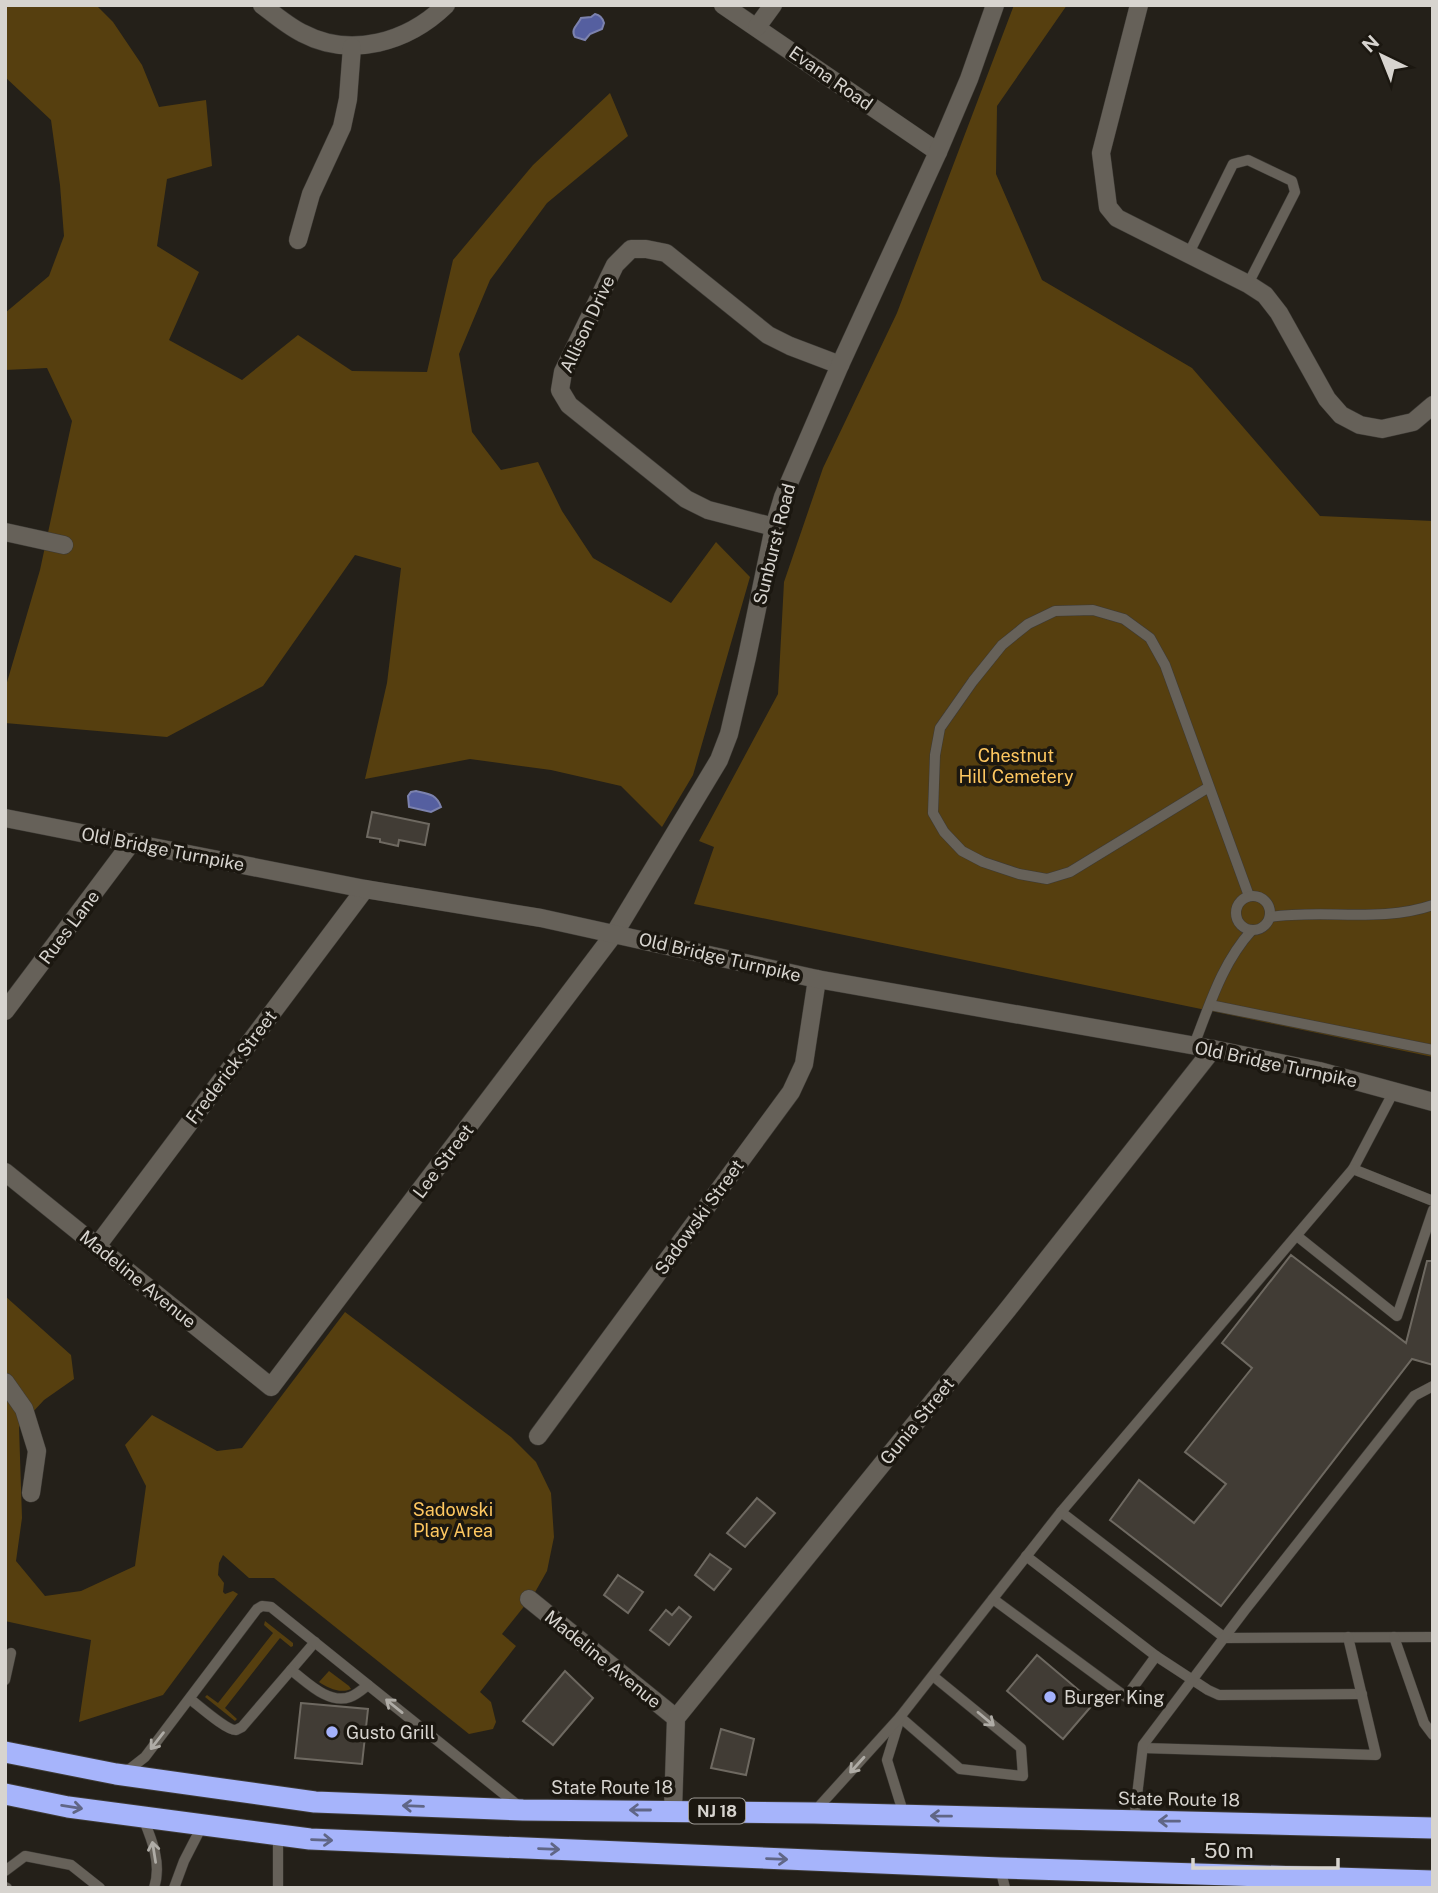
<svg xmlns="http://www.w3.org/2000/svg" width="1438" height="1893" font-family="'Public Sans',sans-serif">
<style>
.green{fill:#563f0f}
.water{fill:#555fa0;stroke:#7c82ae;stroke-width:2}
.building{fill:#413c35;stroke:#6e6961;stroke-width:2}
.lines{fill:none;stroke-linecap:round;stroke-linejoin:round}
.lane-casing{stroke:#3d3a35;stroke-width:11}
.street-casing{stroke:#3d3a35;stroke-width:19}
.secondary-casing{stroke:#3d3a35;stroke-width:19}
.highway-casing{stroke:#3d3a35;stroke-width:23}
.lane{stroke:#666159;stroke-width:10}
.street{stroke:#666159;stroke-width:18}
.secondary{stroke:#666159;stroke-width:18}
.highway{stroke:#a6b4fb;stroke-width:21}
.oneway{stroke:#afaca6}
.oneway2{stroke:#606686}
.poi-dot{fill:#a4b2fc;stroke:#1b1710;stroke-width:2.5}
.labels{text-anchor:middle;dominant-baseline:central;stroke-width:7;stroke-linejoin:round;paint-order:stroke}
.shield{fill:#1b1710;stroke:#9f9b96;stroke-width:2}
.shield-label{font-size:16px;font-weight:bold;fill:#d7d4cf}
.street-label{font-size:18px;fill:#d7d4cf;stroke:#1b1710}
.park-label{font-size:18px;fill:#fec760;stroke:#1b1710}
.poi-label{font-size:18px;fill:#d7d4cf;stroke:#1b1710;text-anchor:start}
</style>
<rect width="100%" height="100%" fill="#242019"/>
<!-- green -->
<g class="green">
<polygon points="5,5 96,5 113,22 142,65 159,107 206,100 212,166 167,179 157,246 199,272 169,340 242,380 298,335 352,371 427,372 453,260 533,165 610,93 628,136 547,203 490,280 459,354 472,432 501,470 538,462 562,511 593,558 671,603 716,542 750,577 693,775 662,827 621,786 551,770 470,759 365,779 387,683 401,568 355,555 263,686 167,737 5,723 5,689 40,570 72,421 47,368 5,370 5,313 49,276 64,236 60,185 51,120 5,77"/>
<polygon points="1014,5 1067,5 997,106 996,174 1042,280 1192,368 1320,516 1433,521 1433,1057 694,904 714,847 699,841 778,694 784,582 823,468 897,313"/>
<polygon points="5,1296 71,1355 74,1379 44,1400 19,1427 22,1518 16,1561 45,1596 81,1591 135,1566 146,1486 125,1445 152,1415 217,1451 242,1448 345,1312 511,1437 536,1462 551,1493 554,1537 547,1571 534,1594 502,1634 516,1646 480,1692 491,1702 496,1722 493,1729 469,1734 274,1578 249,1578 223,1555 219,1563 218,1575 224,1583 223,1592 225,1594 233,1591 238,1594 163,1695 79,1722 91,1640 5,1621"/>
<polygon points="265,1621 293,1643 293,1646 291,1647 280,1638 225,1708 237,1719 235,1721 205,1697 207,1695 218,1703 273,1633 264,1625"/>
<path d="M329 1671 349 1686 351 1689C340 1694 328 1688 319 1682Z"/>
</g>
<!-- water -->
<g class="water">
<path d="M595 14C600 15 603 19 604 23L602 29 590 34 585 40 575 37C570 29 578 25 581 18L591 17Z"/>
<path d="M416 791C429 794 436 794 441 807L431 812 409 807 408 796 411 792Z"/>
</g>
<!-- building -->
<g class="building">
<polygon points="372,812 429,824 425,845 399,840 398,846 380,842 380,839 367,837"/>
<polygon points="1291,1255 1406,1343 1427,1261 1433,1261 1433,1365 1412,1359 1221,1606 1110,1520 1139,1480 1194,1523 1226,1484 1185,1452 1252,1368 1222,1343"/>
<polygon points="757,1498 775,1513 745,1547 727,1533"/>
<polygon points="710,1554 731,1569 714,1590 695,1575"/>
<polygon points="618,1575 643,1592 628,1613 604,1595"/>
<polygon points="679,1607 691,1617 669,1645 650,1630 666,1610 672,1615"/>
<polygon points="1037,1655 1094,1703 1063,1739 1007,1691"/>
<polygon points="565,1671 593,1698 553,1745 523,1721"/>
<polygon points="301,1703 368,1709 362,1764 295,1758"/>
<polygon points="721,1729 754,1739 746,1775 711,1768"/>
</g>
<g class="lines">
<!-- lane casing -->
<g class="lane-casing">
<g id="lane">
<polyline points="1189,253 1233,164 1248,160 1292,181 1295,192 1248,284"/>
<polyline points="1209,787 1070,872 1047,879 1019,874 983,862 962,851 944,832 933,813 935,755 940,728 973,681 1002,645 1028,624 1055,611 1093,610 1124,619 1150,638 1165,665 1249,896"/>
<circle cx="1253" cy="913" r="17"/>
<path d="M1270 917C1324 909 1381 923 1433 905"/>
<polyline points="1210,1005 1433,1050"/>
<path d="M1194 1045C1210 1004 1222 963 1252 930"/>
<polyline points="1394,1091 1353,1169 1433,1201"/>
<polyline points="1297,1236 1397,1316 1433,1210"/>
<polyline points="1061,1512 1225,1638 1433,1637"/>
<polyline points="1026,1556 1156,1656 1208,1690 1219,1695 1362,1694"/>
<polyline points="993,1599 1126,1697 1156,1656"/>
<polyline points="1394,1637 1424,1723 1433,1735"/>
<polyline points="5,1680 11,1653"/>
<polyline points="368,1685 520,1807"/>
<path d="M190 1699C198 1705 227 1731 236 1730 238 1729 240 1728 242 1727L315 1642"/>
<polyline points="900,1717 960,1769 1023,1776 1021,1748 933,1676"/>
<polyline points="899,1721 887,1760 904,1815"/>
<polyline points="1143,1748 1376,1755 1348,1637"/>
<path d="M124 1771 131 1768 145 1757 257 1609 262 1606 271 1607 368 1685C363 1689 356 1695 350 1697 328 1705 306 1681 291 1670"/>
<polyline points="814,1812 900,1717 1061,1512 1353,1169"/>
<path d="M143 1818C152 1840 162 1864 154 1888"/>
<polyline points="1134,1821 1143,1745 1245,1610 1414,1396 1433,1386"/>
<polyline points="1000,1868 1005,1888"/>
<polyline points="5,1871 25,1856 71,1865 100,1888"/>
<polyline points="5,1887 7,1888"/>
<polyline points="174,1888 184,1861 202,1826"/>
<polyline points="278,1888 278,1835"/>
</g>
</g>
<!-- street casing -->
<g class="street-casing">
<g id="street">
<path d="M262 5C275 15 288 26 302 33 351 59 408 42 446 5"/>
<polyline points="723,5 938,152"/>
<polyline points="1139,5 1101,153 1108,207 1117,218 1248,284 1265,295 1279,313 1327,399 1341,415 1360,425 1382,429 1413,422 1433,405"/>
<polyline points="757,27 773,5"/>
<polyline points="298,240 311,194 342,127 348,99 352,47"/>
<polyline points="774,527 708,510 686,499 569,405 560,390 563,372 615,265 631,249 646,249 666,253 768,335 790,346 840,365"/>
<polyline points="5,532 64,545"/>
<polyline points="5,1172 271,1387 614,934 719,760 729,734 747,657 774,527 783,497 840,365 938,152 969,79 995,5"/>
<polyline points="97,1246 365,889"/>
<polyline points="5,1382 24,1409 37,1451 31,1493"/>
<polyline points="538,1436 791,1092 804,1064 817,979"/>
<polyline points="529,1599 676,1718"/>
<polyline points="673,1810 676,1718 1008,1309 1213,1049"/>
</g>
</g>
<!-- secondary casing -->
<g class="secondary-casing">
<g id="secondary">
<polyline points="5,818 365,889 541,918 817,979 1213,1049 1319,1071 1433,1102"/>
<polyline points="5,1011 132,842"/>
</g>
</g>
<!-- highway casing -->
<g class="highway-casing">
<g id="highway">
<polyline points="5,1752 116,1774 315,1802 523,1810 814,1813 1433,1828"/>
<polyline points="5,1794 68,1807 310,1839 1000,1868 1433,1881"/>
</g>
</g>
<!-- lane -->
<use href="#lane" class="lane"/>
<!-- street -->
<use href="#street" class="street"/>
<!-- secondary -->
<use href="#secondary" class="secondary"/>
<!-- highway -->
<use href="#highway" class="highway"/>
</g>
<!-- one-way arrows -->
<defs><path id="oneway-shaft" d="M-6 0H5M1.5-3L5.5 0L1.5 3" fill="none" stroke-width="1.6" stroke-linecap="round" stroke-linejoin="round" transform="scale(1.75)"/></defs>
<g class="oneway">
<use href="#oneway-shaft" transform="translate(394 1706) rotate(-141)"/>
<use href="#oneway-shaft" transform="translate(986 1719) rotate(40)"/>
<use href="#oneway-shaft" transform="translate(157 1741) rotate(128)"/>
<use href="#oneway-shaft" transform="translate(857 1765) rotate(132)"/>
<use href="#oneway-shaft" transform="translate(154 1852) rotate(-99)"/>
</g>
<g class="oneway2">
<use href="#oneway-shaft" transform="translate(413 1806) rotate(-178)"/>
<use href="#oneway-shaft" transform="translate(72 1807) rotate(9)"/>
<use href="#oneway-shaft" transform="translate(640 1810) rotate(-180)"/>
<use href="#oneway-shaft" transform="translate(941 1816) rotate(-179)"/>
<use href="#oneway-shaft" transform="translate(1169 1821) rotate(-179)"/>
<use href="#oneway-shaft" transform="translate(322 1840) rotate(2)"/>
<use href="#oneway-shaft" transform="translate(549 1849) rotate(2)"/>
<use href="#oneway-shaft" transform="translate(777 1859) rotate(2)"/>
</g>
<!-- markers -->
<g class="poi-dot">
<circle cx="1050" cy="1697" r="7"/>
<circle cx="332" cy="1732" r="7"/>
</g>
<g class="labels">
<!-- shield labels -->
<rect class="shield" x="689" y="1798.5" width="56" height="25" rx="5"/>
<g class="shield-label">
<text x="717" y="1811">NJ 18</text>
</g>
<!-- street labels -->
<g class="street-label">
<text transform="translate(831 78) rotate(35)">Evana Road</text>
<text transform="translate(587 324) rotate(-65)">Allison Drive</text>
<text transform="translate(774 544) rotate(-76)">Sunburst Road</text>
<text transform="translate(163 849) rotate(11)">Old Bridge Turnpike</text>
<text transform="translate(69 927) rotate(-53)">Rues Lane</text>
<text transform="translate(720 957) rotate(13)">Old Bridge Turnpike</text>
<text transform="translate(1276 1064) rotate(12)">Old Bridge Turnpike</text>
<text transform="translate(231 1067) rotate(-53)">Frederick Street</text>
<text transform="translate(443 1161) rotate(-53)">Lee Street</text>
<text transform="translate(699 1217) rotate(-54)">Sadowski Street</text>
<text transform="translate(138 1279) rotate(39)">Madeline Avenue</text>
<text transform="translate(917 1421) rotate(-51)">Gunia Street</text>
<text transform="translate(603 1659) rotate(39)">Madeline Avenue</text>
<text x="612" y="1787">State Route 18</text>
<text transform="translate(1179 1799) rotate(1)">State Route 18</text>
</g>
<!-- park labels -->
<g class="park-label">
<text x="1016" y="755">Chestnut<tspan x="1016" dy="21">Hill Cemetery</tspan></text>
<text x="453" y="1509">Sadowski<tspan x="453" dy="21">Play Area</tspan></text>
</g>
<!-- poi labels -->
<g class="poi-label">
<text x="1064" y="1697">Burger King</text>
<text x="346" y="1732">Gusto Grill</text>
</g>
</g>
<!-- border -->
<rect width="1438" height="1893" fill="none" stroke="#d7d4cf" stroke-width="14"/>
<!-- north arrow -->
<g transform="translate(1382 56) rotate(317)" stroke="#1b1710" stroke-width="5" paint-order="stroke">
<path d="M0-5L12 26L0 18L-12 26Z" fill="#d7d4cf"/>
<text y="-10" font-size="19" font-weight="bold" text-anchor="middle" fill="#d7d4cf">N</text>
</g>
<!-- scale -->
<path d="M1193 1858v10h145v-10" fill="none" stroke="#d7d4cf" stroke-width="3.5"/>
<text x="1204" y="1858" font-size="21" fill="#d7d4cf" stroke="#1b1710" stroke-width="5" paint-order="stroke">50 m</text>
</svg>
